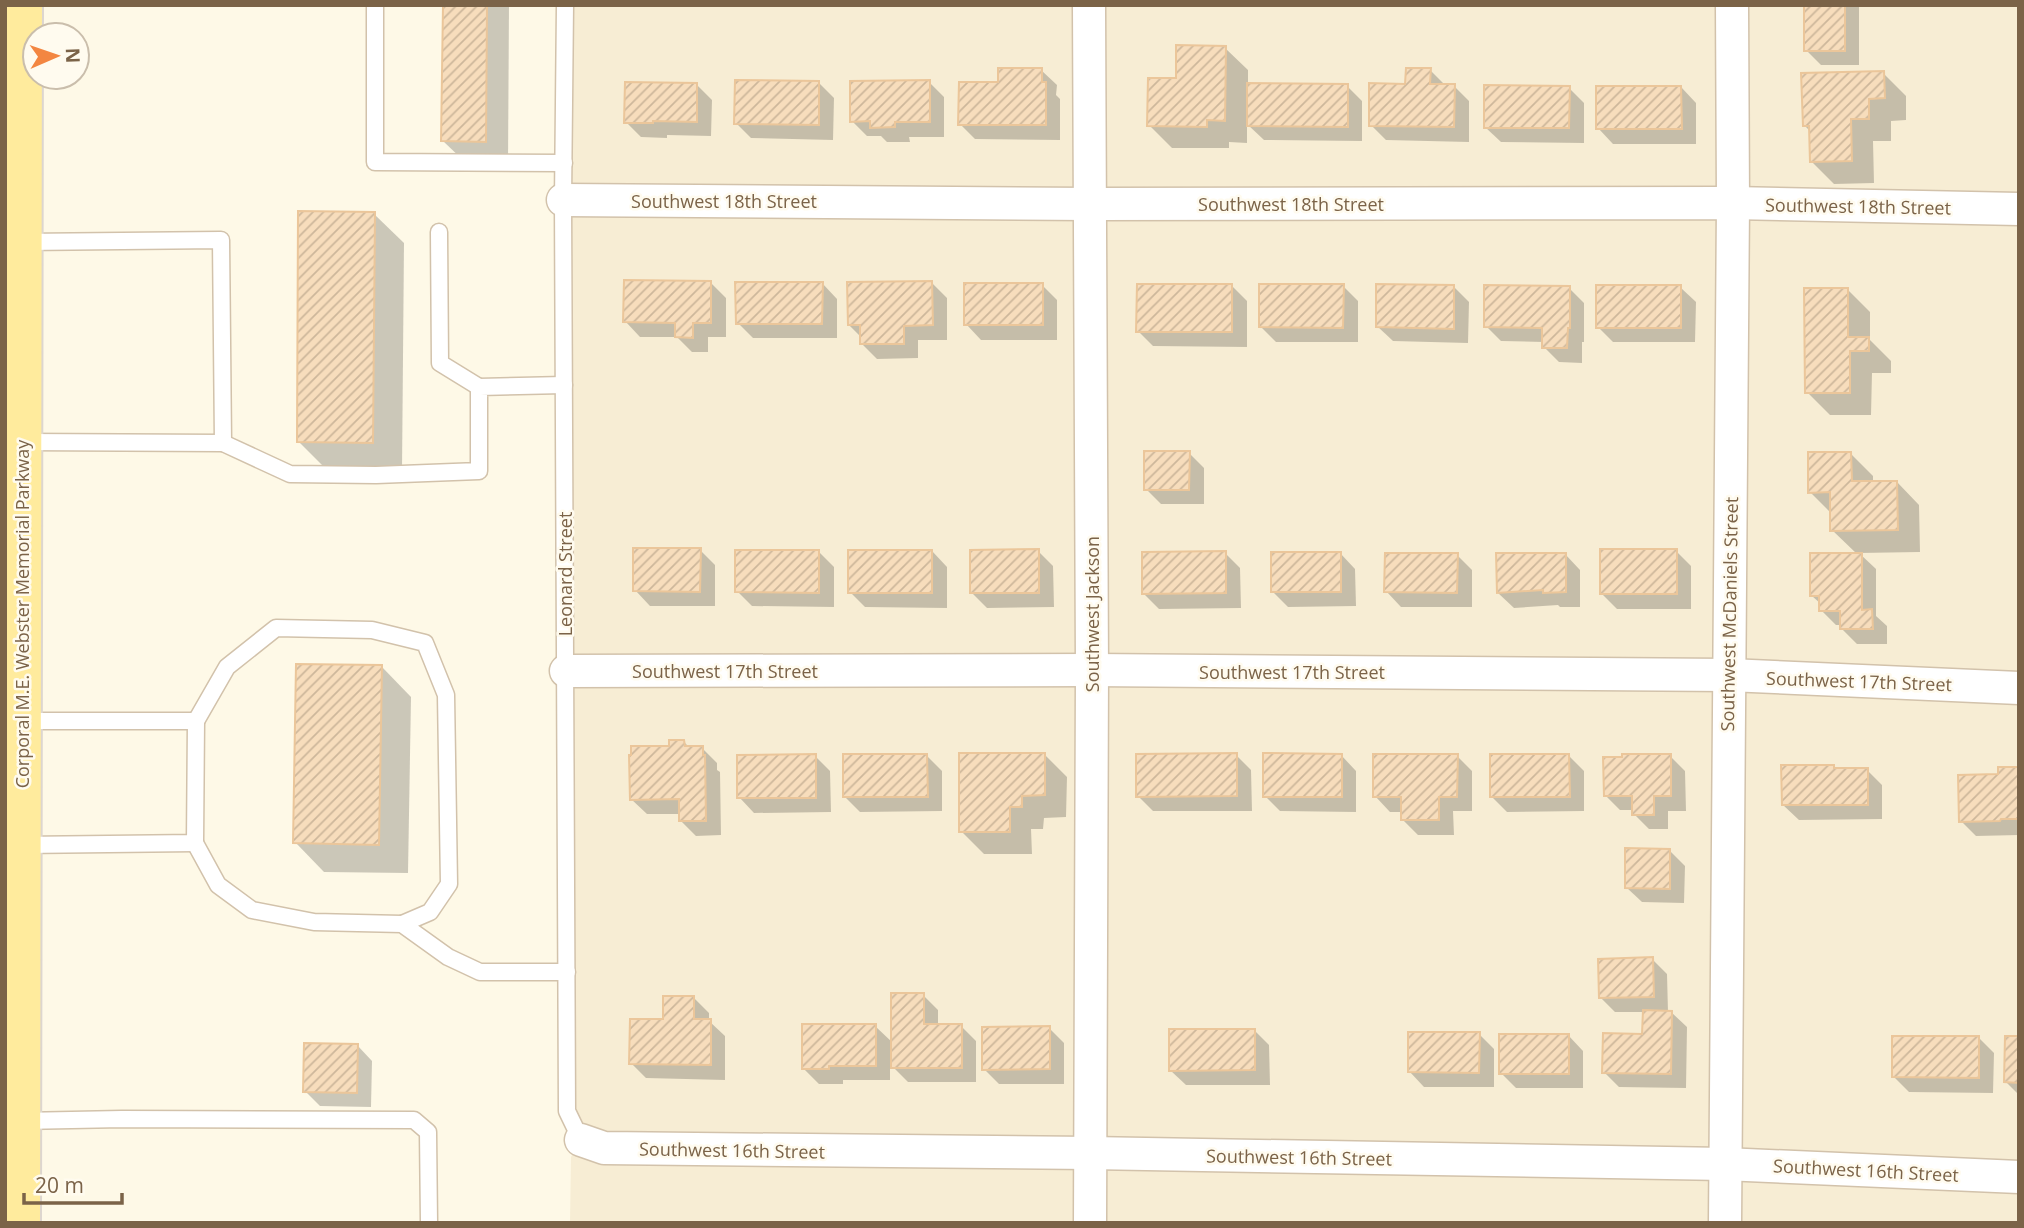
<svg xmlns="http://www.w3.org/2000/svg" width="2024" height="1228" font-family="'Open Sans',sans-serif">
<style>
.residential{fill:#f7edd4}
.shadow{fill:#0003}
.building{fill:url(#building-hatch);stroke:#ebc69a;stroke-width:2}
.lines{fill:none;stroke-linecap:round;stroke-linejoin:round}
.service-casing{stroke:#d2c2ab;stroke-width:19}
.minor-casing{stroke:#d2c2ab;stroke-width:35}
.primary-casing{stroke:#ddd6cf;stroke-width:42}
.service{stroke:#fff;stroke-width:16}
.minor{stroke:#fff;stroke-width:32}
.primary{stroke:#ffeb9d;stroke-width:38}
.labels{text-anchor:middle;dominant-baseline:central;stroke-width:5;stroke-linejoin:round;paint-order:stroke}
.street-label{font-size:18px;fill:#7b6348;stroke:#fffbef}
</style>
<defs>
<pattern id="building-hatch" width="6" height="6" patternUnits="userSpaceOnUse" patternTransform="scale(1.75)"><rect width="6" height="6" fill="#f7ddbc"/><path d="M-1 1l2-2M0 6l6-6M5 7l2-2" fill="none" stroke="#cdb79b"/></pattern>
</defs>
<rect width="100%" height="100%" fill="#fef9e7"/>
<!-- residential -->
<polygon class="residential" points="565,5 2019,5 2019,1223 570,1223 571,1157 581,1140 567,1111"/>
<!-- shadow -->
<g class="shadow">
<polygon points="444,5 509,5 508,164 466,163 443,141"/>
<polygon points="1805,5 1859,5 1859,65 1821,65 1806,50"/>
<polygon points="1225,48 1248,70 1248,85 1347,86 1362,101 1362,141 1264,140 1247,124 1247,143 1229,142 1229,148 1172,148 1149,125 1178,80"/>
<polygon points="1041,70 1057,85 1056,95 1060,99 1060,140 975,139 960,124 1000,84"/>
<polygon points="1430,70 1446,86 1454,86 1469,101 1469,142 1386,140 1371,125 1407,86"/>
<polygon points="1883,73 1906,96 1906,120 1891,121 1891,141 1873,141 1874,183 1834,184 1812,162 1811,132 1804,125"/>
<polygon points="929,82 944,97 944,137 909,137 910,142 887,142 881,136 867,136 852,121"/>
<polygon points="819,83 834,98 833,140 751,138 736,123"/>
<polygon points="697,85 712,100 711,136 667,135 667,138 641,137 626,122"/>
<polygon points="1681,87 1696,103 1696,144 1613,144 1598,128"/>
<polygon points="1569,88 1584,103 1584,143 1501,142 1485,127"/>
<polygon points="374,214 404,243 402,472 328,471 298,441"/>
<polygon points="711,283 726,298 726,337 708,337 708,352 692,352 677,337 640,337 625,321"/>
<polygon points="822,283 837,299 837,338 753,338 738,323"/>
<polygon points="932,283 947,298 947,340 918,340 918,358 877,359 861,343 861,337 849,325"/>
<polygon points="1042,285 1057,300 1057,340 981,340 966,324"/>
<polygon points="1232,286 1247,301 1247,347 1153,346 1138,331"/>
<polygon points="1343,286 1358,301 1358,342 1276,342 1261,327"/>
<polygon points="1454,287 1469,302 1468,343 1393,341 1377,326"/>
<polygon points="1680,287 1696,302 1695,342 1613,342 1598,327"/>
<polygon points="1569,288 1584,303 1584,342 1582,342 1582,363 1559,362 1544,347 1544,342 1501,341 1486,326"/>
<polygon points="1847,289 1870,312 1870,340 1891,361 1891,373 1872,373 1871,415 1830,415 1807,392"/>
<polygon points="1189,453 1204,468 1204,504 1161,504 1146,489"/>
<polygon points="1850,453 1873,476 1873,483 1897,482 1919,505 1920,552 1859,553 1876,569 1876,616 1887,626 1887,644 1857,644 1842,629 1842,625 1836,625 1821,610 1821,604 1812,596 1857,554 1832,530 1832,514 1810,492"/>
<polygon points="700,550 715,565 715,606 650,606 635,590"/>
<polygon points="932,551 947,567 947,608 865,607 850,592"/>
<polygon points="1038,551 1053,566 1054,607 987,608 972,593"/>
<polygon points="1676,551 1691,566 1691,609 1617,609 1602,594"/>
<polygon points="819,552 834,567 834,607 752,606 737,591"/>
<polygon points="1225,553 1240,568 1241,608 1159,609 1144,594"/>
<polygon points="1340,553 1355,569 1356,606 1288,607 1273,592"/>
<polygon points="1565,554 1580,570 1580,607 1560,607 1558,605 1514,608 1498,593"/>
<polygon points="1457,555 1472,570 1472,607 1401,607 1386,591"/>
<polygon points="382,667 411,697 408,873 324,872 295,842"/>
<polygon points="684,742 690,748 702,748 717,763 717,770 720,772 721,835 696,836 681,821 681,814 647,814 631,799"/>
<polygon points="1044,754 1067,777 1066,817 1044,818 1043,829 1031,829 1032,854 984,854 961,831"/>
<polygon points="1236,755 1251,770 1252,811 1153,811 1138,796"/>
<polygon points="1341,755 1356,771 1356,812 1280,811 1265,796"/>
<polygon points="815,756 830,771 831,812 754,813 739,797"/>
<polygon points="927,756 942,771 942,811 860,812 845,797"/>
<polygon points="1457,756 1472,771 1472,811 1453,811 1454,835 1418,835 1403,820 1403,812 1390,812 1375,796"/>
<polygon points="1569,756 1584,771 1584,811 1507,812 1492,797"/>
<polygon points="1670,756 1685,771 1686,811 1668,811 1668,829 1649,829 1634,814 1634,810 1620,810 1605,795"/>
<polygon points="1833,766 1837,770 1867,770 1882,785 1882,819 1799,820 1783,805"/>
<polygon points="2019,768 2019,835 1976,836 1961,821 2000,776"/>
<polygon points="1670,851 1685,866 1684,903 1642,902 1626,887"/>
<polygon points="1652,959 1667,974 1668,1012 1671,1012 1687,1027 1686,1088 1619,1087 1604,1072 1644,1036 1645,1012 1615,1012 1600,997"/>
<polygon points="923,995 938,1010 938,1026 961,1026 976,1041 976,1082 908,1082 890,1064 890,1080 843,1080 843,1084 819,1084 804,1069 875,1026 893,1043"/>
<polygon points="694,998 709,1013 709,1021 725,1036 725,1080 646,1078 631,1063 665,1021"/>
<polygon points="1049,1028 1064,1043 1064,1084 999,1084 984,1069"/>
<polygon points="1254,1030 1269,1045 1270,1085 1186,1085 1170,1070"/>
<polygon points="1479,1034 1494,1049 1494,1087 1424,1087 1409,1071"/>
<polygon points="1568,1035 1583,1051 1583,1088 1516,1088 1501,1073"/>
<polygon points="1979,1038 1994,1053 1993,1093 1909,1092 1894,1077"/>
<polygon points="2019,1038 2019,1095 2006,1082"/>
<polygon points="357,1045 372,1061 371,1107 320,1106 305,1091"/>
</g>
<!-- building -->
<g class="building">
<polygon points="443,5 487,5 486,142 441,141"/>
<rect x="1804" y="5" width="41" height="46"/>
<polygon points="1176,45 1226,46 1225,121 1207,120 1207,127 1147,126 1148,78 1176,78"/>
<polygon points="998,68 1042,68 1042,82 1046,82 1046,125 958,125 959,82 998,82"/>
<polygon points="1406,68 1431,68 1430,84 1455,84 1454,127 1369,126 1369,83 1405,84"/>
<polygon points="1884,71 1885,98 1869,99 1869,119 1851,119 1852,161 1810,162 1809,126 1803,126 1801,73"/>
<polygon points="735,80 819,81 819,125 734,124"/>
<polygon points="930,80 930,122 895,122 895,127 870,128 870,121 850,122 850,81"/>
<polygon points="625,82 697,83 697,122 653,121 653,123 624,123"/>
<polygon points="1247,83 1348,84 1348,127 1247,126"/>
<polygon points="1484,85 1570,86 1569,128 1484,128"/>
<polygon points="1596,86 1681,86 1682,129 1596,129"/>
<polygon points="298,211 375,212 373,443 297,442"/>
<polygon points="624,280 711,281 711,323 693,323 693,338 675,337 675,323 623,322"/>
<polygon points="932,281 933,325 904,326 904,344 860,344 860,325 848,325 847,282"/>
<polygon points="735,282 823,282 822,324 736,324"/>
<rect x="964" y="283" width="79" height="42"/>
<polygon points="1137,284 1232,284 1232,332 1136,332"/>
<polygon points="1259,284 1344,284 1343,328 1259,327"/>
<polygon points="1376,284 1454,285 1454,329 1376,327"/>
<polygon points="1484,285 1570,286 1570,328 1568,328 1567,348 1542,348 1542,328 1484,327"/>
<rect x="1596" y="285" width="85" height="43"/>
<polygon points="1804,288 1848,288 1848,337 1869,337 1869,351 1850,351 1850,393 1805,393"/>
<polygon points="1144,451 1190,451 1189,490 1144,490"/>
<polygon points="1808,452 1851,452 1852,481 1897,481 1898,530 1830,531 1830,492 1808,493"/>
<polygon points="633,548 701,548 700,592 633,591"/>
<polygon points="1039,549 1039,593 970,593 970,550"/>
<rect x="1600" y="549" width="77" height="45"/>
<polygon points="735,550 819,550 819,593 735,592"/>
<rect x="848" y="550" width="84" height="43"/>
<polygon points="1226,551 1226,593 1142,594 1142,552"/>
<rect x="1271" y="552" width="70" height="40"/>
<polygon points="1385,553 1458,553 1457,593 1384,592"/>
<polygon points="1496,553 1566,553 1566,592 1543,593 1543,590 1497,593"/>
<polygon points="1810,553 1862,553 1862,610 1872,609 1873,629 1840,629 1840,611 1819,611 1819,596 1810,596"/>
<polygon points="296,664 382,665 379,845 293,843"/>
<polygon points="669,740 684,740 685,746 703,746 703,755 705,755 706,821 679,821 679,799 630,800 629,755 631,755 631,746 669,746"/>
<polygon points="959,753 1045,753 1045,795 1022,796 1022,807 1010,807 1010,832 959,832"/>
<polygon points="1237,753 1237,796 1136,797 1136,754"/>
<polygon points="1263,753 1342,754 1342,797 1263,797"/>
<polygon points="816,754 816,798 737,798 737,755"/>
<polygon points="843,754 927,754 928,797 843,797"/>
<polygon points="1373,754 1458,754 1457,797 1439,797 1439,820 1401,820 1401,797 1373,797"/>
<polygon points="1490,754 1569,754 1570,797 1490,797"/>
<polygon points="1622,754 1671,754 1671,796 1654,796 1654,815 1632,815 1632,796 1604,796 1603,757 1622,757"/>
<polygon points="1781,765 1834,765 1834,768 1868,768 1868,805 1782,805"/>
<polygon points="1998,767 2019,767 2019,819 2001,819 2000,821 1959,822 1958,775 1998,774"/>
<polygon points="1625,848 1670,849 1670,889 1625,888"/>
<polygon points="1653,957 1654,997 1599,998 1598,959"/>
<polygon points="891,993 924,993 924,1024 962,1024 962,1068 891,1068"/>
<polygon points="663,996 694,996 694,1019 711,1019 711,1065 629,1064 630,1019 663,1019"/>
<polygon points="1643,1010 1672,1011 1671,1074 1602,1073 1603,1033 1642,1034"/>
<polygon points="802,1024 876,1024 876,1066 829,1066 829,1069 802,1069"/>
<polygon points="1050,1026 1050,1069 982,1070 982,1027"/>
<polygon points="1169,1029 1255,1029 1255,1070 1169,1071"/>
<polygon points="1408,1032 1480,1032 1479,1073 1408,1072"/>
<rect x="1499" y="1034" width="70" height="40"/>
<polygon points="1892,1036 1979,1036 1979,1078 1892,1077"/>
<polygon points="2005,1036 2019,1036 2019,1083 2004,1082"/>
<polygon points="304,1043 358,1044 357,1093 303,1092"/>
</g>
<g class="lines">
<!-- service casing -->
<g class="service-casing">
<g id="service">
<polyline points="375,5 375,162 564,163"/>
<polyline points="565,5 563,200 567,1111 581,1140"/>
<polyline points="439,232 440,363 479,387"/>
<polyline points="22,442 223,443 221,240 23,242"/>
<polyline points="223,443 290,474 376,475 479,471 479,387 564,385"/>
<polyline points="196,721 227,667 276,628 372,630 425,643 446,695 449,884 430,912 402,924"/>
<polyline points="195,843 218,885 252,910 314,922 402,924 448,957 480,972 567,972"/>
<polyline points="22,845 195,843 196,721 22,721"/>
<polyline points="21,1121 122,1119 414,1120 428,1132 429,1223"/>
</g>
</g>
<!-- minor casing -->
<g class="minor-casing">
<g id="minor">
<polyline points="1089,5 1092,670 1090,1223"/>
<polyline points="563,200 1089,204 1733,203 2019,209"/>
<polyline points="566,671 1092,670 1729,675 2019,688"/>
<polyline points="581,1140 604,1148 1090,1153 1724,1164 2019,1177"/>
<polyline points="1725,1223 1733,203 1732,5"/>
</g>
</g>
<!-- primary casing -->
<g class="primary-casing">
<polyline id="primary" points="21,1223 23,5"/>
</g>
<!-- service -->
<use href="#service" class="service"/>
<!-- minor -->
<use href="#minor" class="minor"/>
<!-- primary -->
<use href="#primary" class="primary"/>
</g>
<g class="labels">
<!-- street labels -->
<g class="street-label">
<text x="724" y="201">Southwest 18th Street</text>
<text x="1291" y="204">Southwest 18th Street</text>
<text transform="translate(1858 206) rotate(1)">Southwest 18th Street</text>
<text transform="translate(565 574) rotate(-90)">Leonard Street</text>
<text transform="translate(22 614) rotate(-90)">Corporal M.E. Webster Memorial Parkway</text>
<text transform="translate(1092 614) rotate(-90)">Southwest Jackson</text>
<text transform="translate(1729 614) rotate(-89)">Southwest McDaniels Street</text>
<text x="725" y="671">Southwest 17th Street</text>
<text x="1292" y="672">Southwest 17th Street</text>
<text transform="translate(1859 681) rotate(2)">Southwest 17th Street</text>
<text transform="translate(732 1150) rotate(1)">Southwest 16th Street</text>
<text transform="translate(1299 1157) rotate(1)">Southwest 16th Street</text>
<text transform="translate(1866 1170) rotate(3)">Southwest 16th Street</text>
</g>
</g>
<!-- border -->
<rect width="2024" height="1228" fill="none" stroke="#7b6348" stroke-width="14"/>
<!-- north arrow -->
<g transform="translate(56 56) rotate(88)"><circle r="33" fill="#fffbef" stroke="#cabeac" stroke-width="2"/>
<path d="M0-5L12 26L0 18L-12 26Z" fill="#f38641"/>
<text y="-10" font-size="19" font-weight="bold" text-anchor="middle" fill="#7b6348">N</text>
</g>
<!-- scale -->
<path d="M24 1193v10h98v-10" fill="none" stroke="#7b6348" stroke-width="3.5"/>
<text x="35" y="1193" font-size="21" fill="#7b6348" stroke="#fffbef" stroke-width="5" paint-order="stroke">20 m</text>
</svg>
